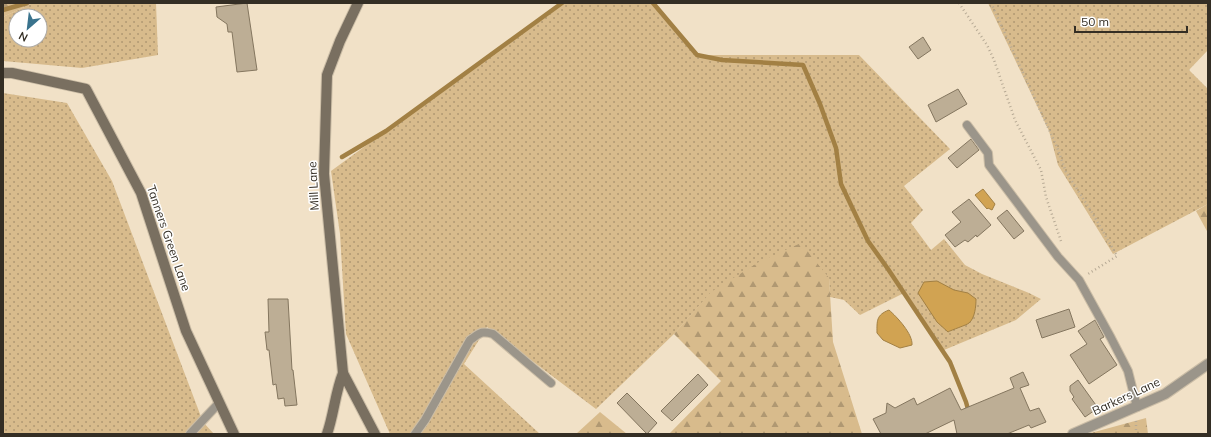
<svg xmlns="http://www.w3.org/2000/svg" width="1211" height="437" font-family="Mulish,sans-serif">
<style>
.grass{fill:url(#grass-dots);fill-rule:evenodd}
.forest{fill:url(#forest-firs)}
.water{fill:#d1a352;stroke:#a28044}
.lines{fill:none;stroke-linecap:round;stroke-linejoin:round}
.stream{stroke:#a28044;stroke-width:4.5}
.building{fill:#bdae95;stroke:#84765f}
.lane-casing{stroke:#cbbda6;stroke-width:10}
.street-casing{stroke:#cbbda6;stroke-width:12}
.secondary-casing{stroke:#cbbda6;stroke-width:12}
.path{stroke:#b7aa95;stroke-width:2.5;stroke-dasharray:1 3;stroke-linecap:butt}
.lane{stroke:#9b958a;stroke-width:8}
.street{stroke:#9b958a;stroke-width:10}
.secondary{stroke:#796f60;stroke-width:10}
.labels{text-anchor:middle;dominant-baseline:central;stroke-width:3;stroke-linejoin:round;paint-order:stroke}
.street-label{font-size:12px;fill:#342e24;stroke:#fff}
</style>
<defs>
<pattern id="grass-dots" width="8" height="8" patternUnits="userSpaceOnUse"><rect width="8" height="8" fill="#d8bb8c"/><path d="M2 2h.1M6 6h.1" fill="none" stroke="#b09872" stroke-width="1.8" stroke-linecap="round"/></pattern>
<pattern id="forest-firs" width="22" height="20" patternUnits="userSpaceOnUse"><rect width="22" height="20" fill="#d8bb8c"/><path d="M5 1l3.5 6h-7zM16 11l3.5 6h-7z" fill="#b09872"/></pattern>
</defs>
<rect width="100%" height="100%" fill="#f1e1c7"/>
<!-- grass -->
<g class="grass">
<path d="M33 3H156L158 55 82 68 3 61V17ZM16 16H40V40H16Z"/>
<polygon points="562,3 653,3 697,55 859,55 950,149 904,186 923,210 911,223 931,250 944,239 965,265 982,274 1029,293 1041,299 1016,320 944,350 904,293 860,315 844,300 830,297 829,278 709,295 674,334 596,409 487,327 464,364 540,434 390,434 346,334 340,234 331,171"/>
<polygon points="988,3 1208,3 1208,50 1189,70 1208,89 1208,204 1113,254 1058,165 1049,131"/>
<polygon points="3,93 67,103 112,181 203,422 214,434 3,434"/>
</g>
<!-- forest -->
<g class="forest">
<polygon points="3,3 33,3 3,17"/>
<polygon points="1208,204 1208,233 1196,211"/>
<polygon points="801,243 829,278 833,342 862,434 669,434 721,381 674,334 711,292 759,262"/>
<polygon points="600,412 627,434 576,434"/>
<polygon points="1146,418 1148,434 1087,434"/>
</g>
<!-- water -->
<g class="water">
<polygon points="983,189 995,204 992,210 988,208 987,209 975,195"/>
<path d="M937 281 954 290 968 293 976 299C976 306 975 318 969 323 967 325 951 330 948 332L937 322 918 293 924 282Z"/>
<path d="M889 310C897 317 913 334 912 345L900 348 883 340 877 333C877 321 876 315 889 310Z"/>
</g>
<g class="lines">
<!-- stream -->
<g class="stream">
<polyline points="653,3 697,55 722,60 803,65 820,104 836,148 841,184 868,241 888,269 950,362 966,402 969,413"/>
<polyline points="3,10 27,3"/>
<polyline points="342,157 386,131 562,3"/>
</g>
</g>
<!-- building -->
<g class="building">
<polygon points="247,3 257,70 237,72 232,32 228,32 227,24 217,17 216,7"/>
<polygon points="923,37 931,50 918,59 909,47"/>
<polygon points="958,89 967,104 936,122 928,105"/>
<polygon points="971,139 979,150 957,168 948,158"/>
<polygon points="969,199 991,225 977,237 976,235 968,242 965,240 955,247 945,235 961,222 952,212"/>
<polygon points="1007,210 1024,231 1014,239 997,218"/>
<polygon points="268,299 288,299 292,370 293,370 297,405 285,406 284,398 278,399 276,384 273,385 269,350 267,350 265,332 269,332"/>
<polygon points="1069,309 1075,327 1042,338 1036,320"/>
<polygon points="1095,320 1104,337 1100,339 1117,365 1089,384 1070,355 1087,344 1078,331"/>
<polygon points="1023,372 1029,385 1020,388 1030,411 1039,408 1046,422 1031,428 1029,425 1007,434 957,434 954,420 925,434 881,434 873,419 886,413 887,403 895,408 914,398 917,405 950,388 961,410 1014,388 1010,378"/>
<polygon points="698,374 708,385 672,421 661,411"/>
<polygon points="1078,380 1098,408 1085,417 1072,399 1074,397 1070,391 1070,386"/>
<polygon points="627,393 657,423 647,434 617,403"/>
</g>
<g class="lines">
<!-- lane casing -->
<g class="lane-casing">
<g id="lane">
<polyline points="967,125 988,153 989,165 1058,257 1079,280 1111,338 1128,371 1137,407"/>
<polyline points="190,434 219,403"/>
<path d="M415 434 425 420 470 340C479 334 481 330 493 334L551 383"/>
</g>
</g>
<!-- street casing -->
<g class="street-casing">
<polyline id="street" points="1073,434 1165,394 1208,364"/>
</g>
<!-- secondary casing -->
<g class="secondary-casing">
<g id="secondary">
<polyline points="358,3 340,41 327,75 324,174 343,373 375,434"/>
<polyline points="3,73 12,73 86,89 141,193 186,331 234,434"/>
<path d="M327 434C334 414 335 393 343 373"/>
</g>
</g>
<!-- path -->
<g class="path">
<polyline points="959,3 987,45 994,60 1015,120 1041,170 1046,197 1061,241"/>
<polyline points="991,3 1057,147 1066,172 1093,214 1117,256 1088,274"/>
<polyline points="1136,434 1136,419"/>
</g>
<!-- lane -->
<use href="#lane" class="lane"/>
<!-- street -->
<use href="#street" class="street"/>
<!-- secondary -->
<use href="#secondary" class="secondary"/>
</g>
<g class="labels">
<!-- street labels -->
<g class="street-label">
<text transform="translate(313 186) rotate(-93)">Mill Lane</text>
<text transform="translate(169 238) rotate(71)">Tanners Green Lane</text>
<text transform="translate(1126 396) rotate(-25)">Barkers Lane</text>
</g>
</g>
<!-- border -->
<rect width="1211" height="437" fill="none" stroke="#342e24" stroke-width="8"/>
<!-- north arrow -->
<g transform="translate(28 28) rotate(208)"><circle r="19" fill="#ffffff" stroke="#aeaba7"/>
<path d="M0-3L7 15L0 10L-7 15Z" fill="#3a738d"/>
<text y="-6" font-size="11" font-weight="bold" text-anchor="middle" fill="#342e24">N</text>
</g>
<!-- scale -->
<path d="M1075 26v6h112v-6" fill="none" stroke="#342e24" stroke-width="2"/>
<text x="1081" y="26" font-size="12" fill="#342e24" stroke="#ffffff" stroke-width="3" paint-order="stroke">50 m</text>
</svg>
